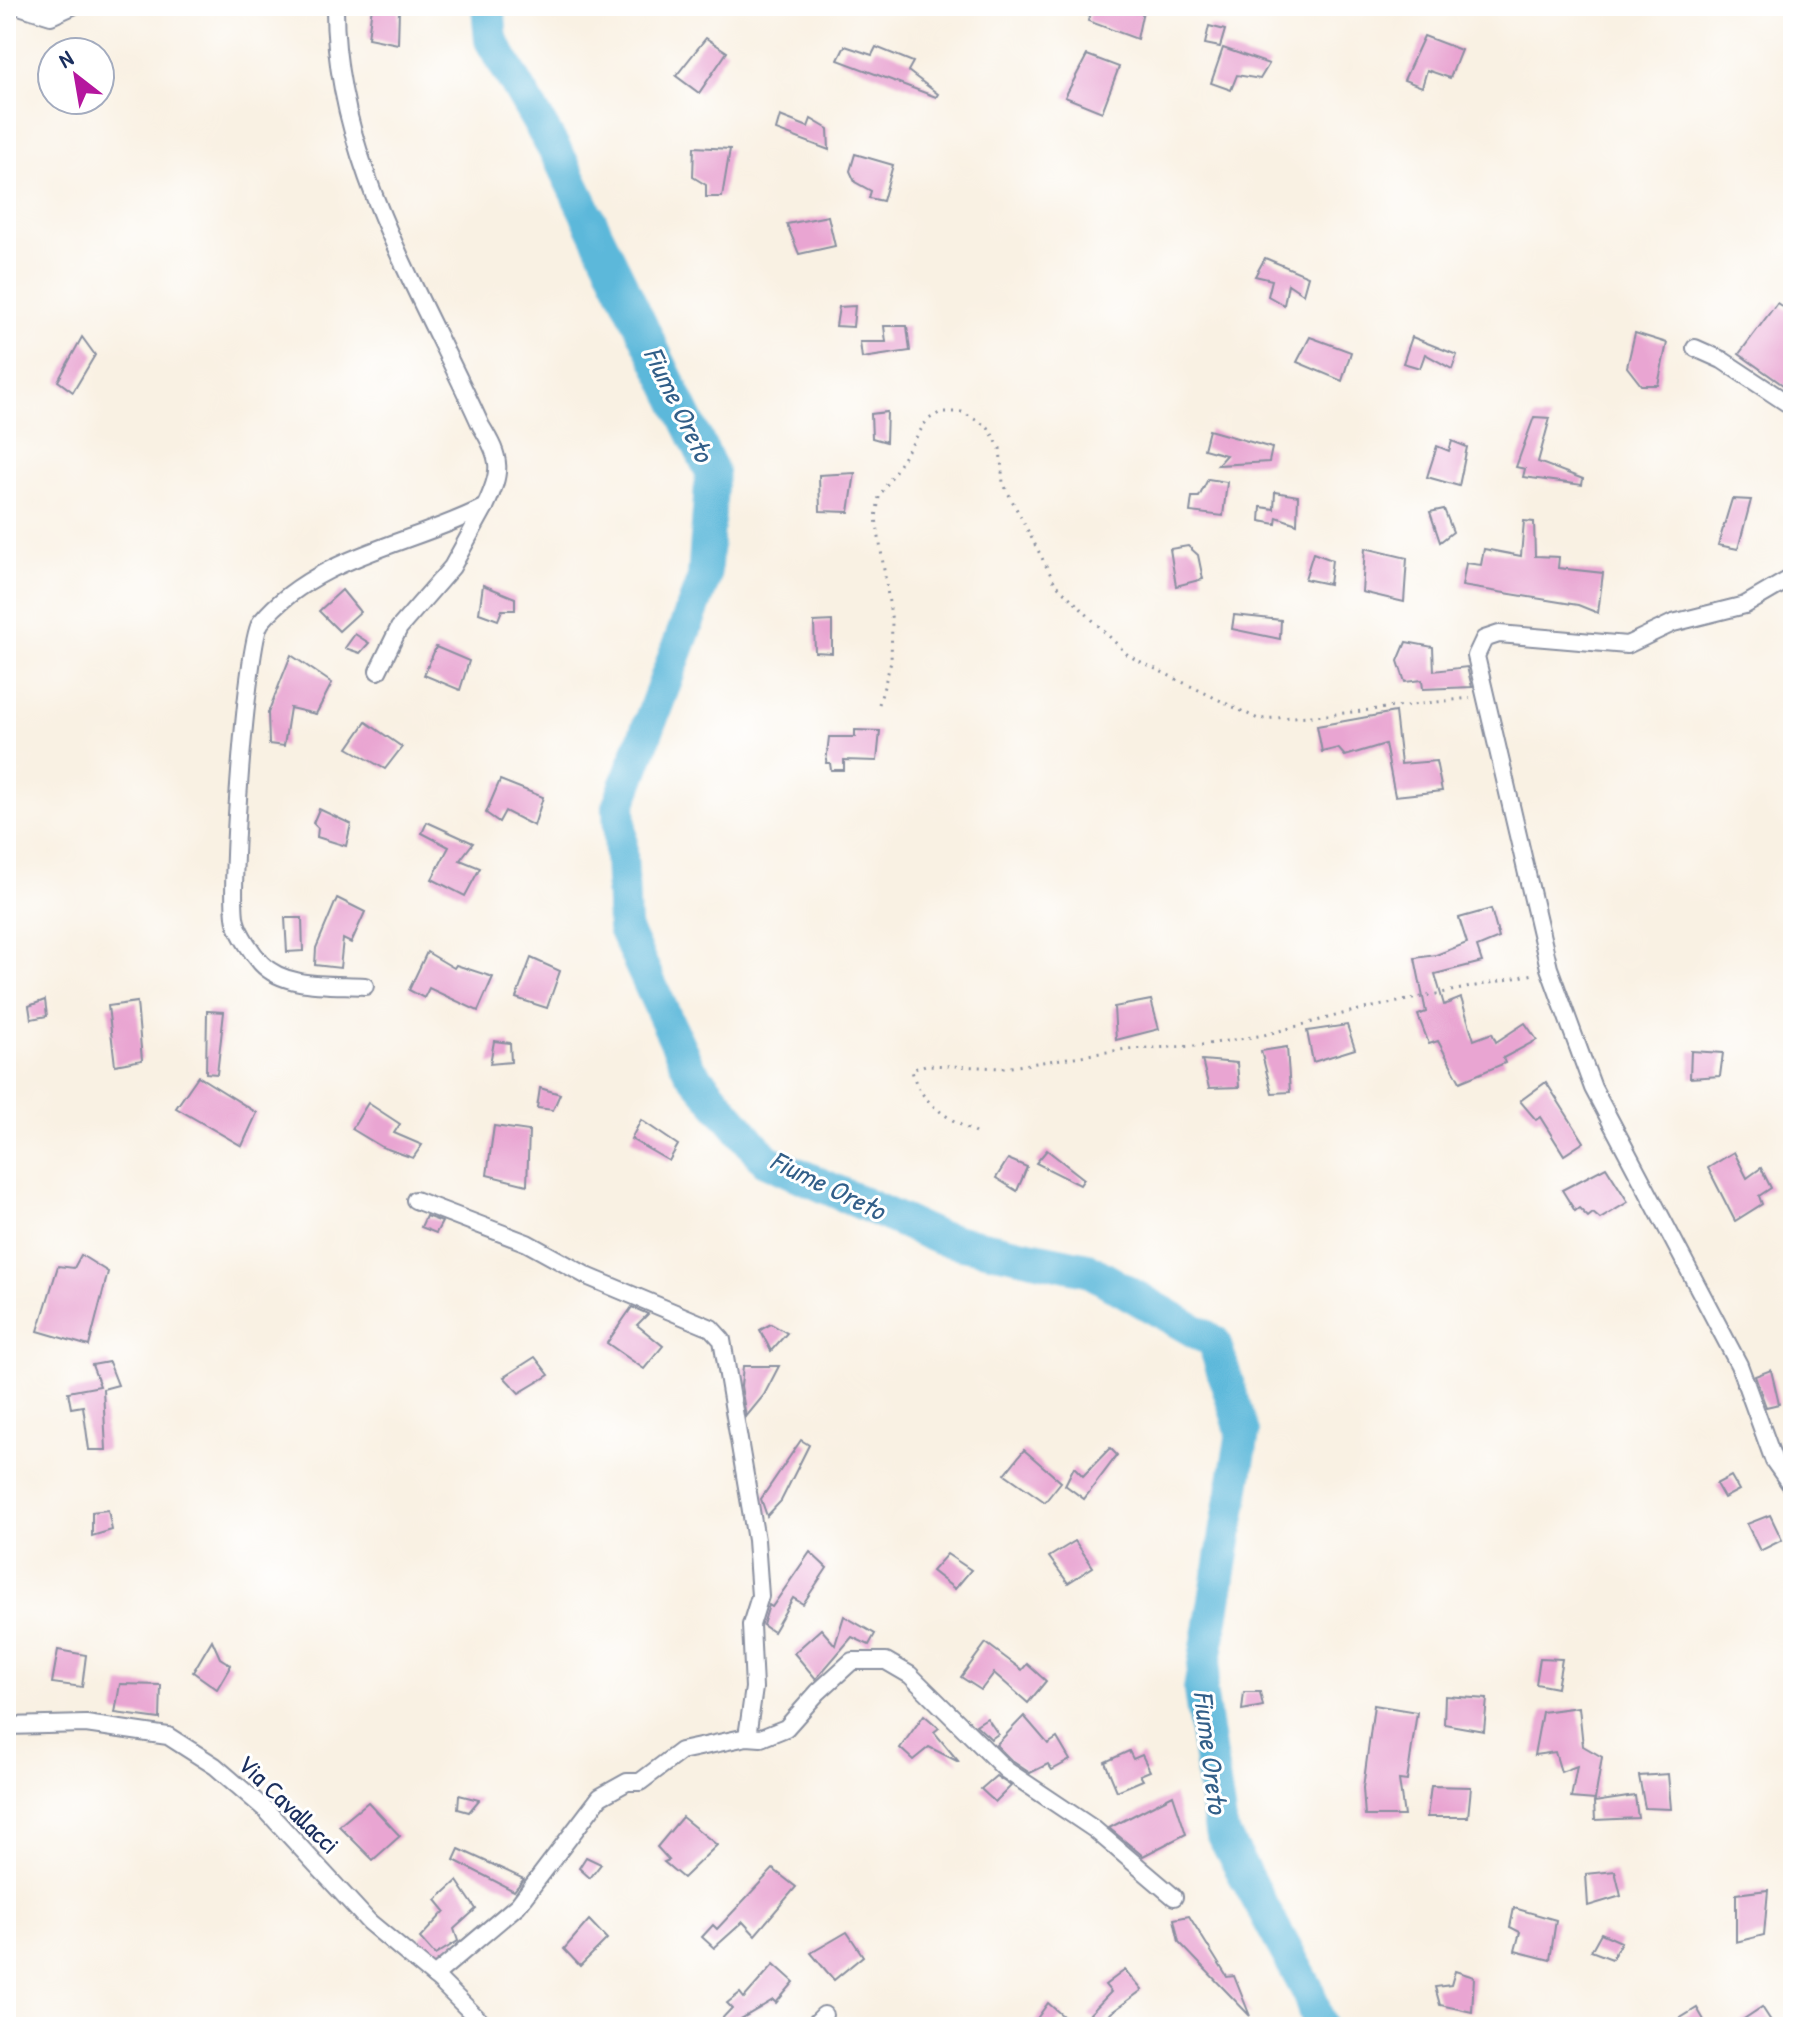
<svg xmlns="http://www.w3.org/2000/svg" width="1799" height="2033" font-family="'Patrick Hand',sans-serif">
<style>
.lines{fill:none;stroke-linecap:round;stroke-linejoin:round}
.river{stroke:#5cb8da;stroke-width:34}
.building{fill:#e9a5d2}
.minor-casing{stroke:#8a90a0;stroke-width:20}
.path{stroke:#8a90a0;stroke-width:3;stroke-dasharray:2 6;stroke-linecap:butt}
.minor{stroke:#fff;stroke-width:16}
.labels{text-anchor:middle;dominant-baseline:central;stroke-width:6;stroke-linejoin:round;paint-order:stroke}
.street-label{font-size:26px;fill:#1b2f5e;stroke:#fff}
.water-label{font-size:28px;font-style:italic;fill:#325f89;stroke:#fff}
</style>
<rect width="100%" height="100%" fill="#fff"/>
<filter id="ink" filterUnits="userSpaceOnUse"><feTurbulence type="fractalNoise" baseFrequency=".0125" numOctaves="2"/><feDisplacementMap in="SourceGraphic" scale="16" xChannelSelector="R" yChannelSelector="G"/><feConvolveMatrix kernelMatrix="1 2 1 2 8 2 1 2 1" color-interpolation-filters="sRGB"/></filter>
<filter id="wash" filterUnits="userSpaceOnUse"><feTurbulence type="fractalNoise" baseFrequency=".006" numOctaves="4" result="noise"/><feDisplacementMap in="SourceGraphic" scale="32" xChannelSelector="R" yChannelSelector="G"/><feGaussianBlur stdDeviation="1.8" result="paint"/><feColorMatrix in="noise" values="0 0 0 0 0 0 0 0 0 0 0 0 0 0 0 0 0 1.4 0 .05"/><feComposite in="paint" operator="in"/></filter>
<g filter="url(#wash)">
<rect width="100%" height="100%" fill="#f9f1e3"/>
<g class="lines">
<!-- river -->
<polyline class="river" points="488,6 491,40 561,161 712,472 704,578 619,805 624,928 689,1069 766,1160 939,1238 1087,1269 1214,1342 1243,1433 1200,1690 1221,1831 1307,1989 1320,2027"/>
</g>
<g id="blocks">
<!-- building -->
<g class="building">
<polygon points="372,6 399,9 398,44 368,38"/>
<polygon points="1092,6 1144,6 1137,39 1088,21"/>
<polygon points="1209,26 1225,30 1220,47 1205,44"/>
<polygon points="1424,36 1461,50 1450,78 1427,70 1422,87 1404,80"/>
<polygon points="706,38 727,52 699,93 676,76"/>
<polygon points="845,46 872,55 876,47 913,62 908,71 938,94 936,97 838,60"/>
<polygon points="1223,48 1269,64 1260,79 1237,75 1231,90 1211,83"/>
<polygon points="1087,55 1119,67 1102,112 1065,97"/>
<polygon points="780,116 808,127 811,119 828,129 829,150 776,130"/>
<polygon points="694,147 730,149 722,197 706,197 706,185 693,177"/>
<polygon points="855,154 893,165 883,201 869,198 871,191 855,182 850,171"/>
<polygon points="828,216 835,246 799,254 787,224"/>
<polygon points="1265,258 1308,276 1303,294 1288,284 1284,305 1268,296 1272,280 1255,276"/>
<polygon points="1777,303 1793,314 1793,392 1739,354"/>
<polygon points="855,306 853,327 836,326 839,307"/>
<polygon points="884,326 907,326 910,351 862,358 860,342 886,342"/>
<polygon points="1635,333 1667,343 1658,385 1641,385 1627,367"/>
<polygon points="82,337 95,355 73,392 58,381"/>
<polygon points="1310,337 1351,352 1342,381 1297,362"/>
<polygon points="1412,337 1457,355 1452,369 1425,354 1420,368 1403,363"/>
<polygon points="887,412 886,442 872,438 871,414"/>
<polygon points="1534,417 1550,418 1538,462 1583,479 1582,485 1523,477 1525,469 1516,467"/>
<polygon points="1209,430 1272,448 1269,462 1217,465 1226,455 1204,449"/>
<polygon points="1452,441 1467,447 1459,486 1427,477 1437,446 1449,451"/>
<polygon points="855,473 849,512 820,511 819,475"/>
<polygon points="1208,479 1227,482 1223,516 1190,512 1192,497 1199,497"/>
<polygon points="1275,492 1298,496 1297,524 1277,517 1276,524 1260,521 1261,507 1274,509"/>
<polygon points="1732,499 1751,500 1738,549 1718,545"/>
<polygon points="1444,509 1453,532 1440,542 1430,512"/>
<polygon points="1524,521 1534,522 1535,556 1559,557 1558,568 1603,573 1598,613 1578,605 1462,586 1466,563 1481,565 1484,549 1521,556"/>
<polygon points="1188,546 1198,555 1203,579 1176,586 1170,549"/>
<polygon points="1365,548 1407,558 1404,602 1362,592"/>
<polygon points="1313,553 1332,560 1329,584 1305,579"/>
<polygon points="483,585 515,598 515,610 502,610 498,620 479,613"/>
<polygon points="342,590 360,612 339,631 319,611"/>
<polygon points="1234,615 1281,620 1280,639 1232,629"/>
<polygon points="832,621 832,653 815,652 814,622"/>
<polygon points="355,634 369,643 360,653 345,648"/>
<polygon points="1406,642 1433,647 1434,671 1467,667 1472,687 1423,689 1422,680 1405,682 1398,661"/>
<polygon points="436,647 469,661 460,690 424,675"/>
<polygon points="291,655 332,683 316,714 290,708 284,746 269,744 268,713"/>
<polygon points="1395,712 1401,764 1436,761 1442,791 1395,796 1385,744 1345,756 1338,748 1322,752 1317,726"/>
<polygon points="366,722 402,747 385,769 348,748"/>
<polygon points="855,730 880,731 877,761 844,760 844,770 831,770 830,763 826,763 829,737 855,737"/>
<polygon points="500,780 543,797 534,826 505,811 499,822 486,813"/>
<polygon points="319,809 351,824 346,846 317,837 318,828 313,823"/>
<polygon points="427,822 473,843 460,860 480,868 465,896 432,879 449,847 422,833"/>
<polygon points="337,898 365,912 351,943 343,939 340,968 315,965 316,948"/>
<polygon points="1491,909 1499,938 1477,947 1482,962 1435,974 1444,1005 1461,998 1474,1040 1492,1033 1496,1042 1525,1023 1537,1040 1503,1058 1505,1063 1460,1082 1438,1041 1429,1044 1418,1015 1426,1012 1415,958 1436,955 1467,943 1459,918"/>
<polygon points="285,918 302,918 303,951 287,952"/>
<polygon points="427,952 454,968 456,965 493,977 478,1011 429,988 424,998 409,990"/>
<polygon points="531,958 560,971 547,1008 516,998"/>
<polygon points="45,1000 47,1016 31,1019 29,1006"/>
<polygon points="1151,1000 1159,1029 1116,1040 1114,1007"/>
<polygon points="137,1002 142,1060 115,1065 108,1006"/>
<polygon points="207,1011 224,1012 217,1074 206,1073"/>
<polygon points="1347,1025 1355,1049 1313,1062 1307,1031"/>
<polygon points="494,1041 510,1043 511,1062 490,1064"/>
<polygon points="1287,1047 1290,1092 1272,1093 1261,1051"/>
<polygon points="1691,1051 1723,1053 1720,1076 1690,1078"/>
<polygon points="1202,1060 1237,1063 1239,1087 1209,1088"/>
<polygon points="198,1076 257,1113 242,1146 176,1108"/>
<polygon points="1546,1082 1584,1142 1564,1155 1540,1117 1536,1120 1520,1101"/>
<polygon points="540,1088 560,1094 553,1110 537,1108"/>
<polygon points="368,1103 400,1124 394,1133 422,1145 413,1158 382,1147 352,1129"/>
<polygon points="641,1120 678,1145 669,1161 631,1139"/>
<polygon points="494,1126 529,1131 527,1185 487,1175"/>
<polygon points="1047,1150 1084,1179 1080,1185 1036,1163"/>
<polygon points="1734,1152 1747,1178 1761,1168 1771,1188 1759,1196 1762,1204 1735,1221 1708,1168"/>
<polygon points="1008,1159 1027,1167 1017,1191 996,1178"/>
<polygon points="1606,1167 1628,1202 1600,1219 1593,1213 1588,1217 1579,1208 1575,1211 1562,1190"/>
<polygon points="426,1216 442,1222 436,1233 421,1227"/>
<polygon points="81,1255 108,1272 89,1346 38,1331 58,1266 74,1268"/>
<polygon points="632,1307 648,1314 637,1325 663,1346 644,1369 607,1343"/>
<polygon points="771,1324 787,1333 771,1351 760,1330"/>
<polygon points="535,1357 549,1375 519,1393 504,1377"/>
<polygon points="109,1362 118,1385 103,1389 106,1450 89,1450 83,1406 71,1408 68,1392 100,1386 92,1365"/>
<polygon points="743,1366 779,1366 764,1395 746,1417 741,1386"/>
<polygon points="1771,1370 1779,1404 1766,1407 1755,1376"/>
<polygon points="801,1440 809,1445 781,1501 767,1516 761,1499"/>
<polygon points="1110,1448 1117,1455 1084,1499 1065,1485 1074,1467 1083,1476"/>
<polygon points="1024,1450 1061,1482 1045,1502 1005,1474"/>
<polygon points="1731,1476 1739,1490 1724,1498 1716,1484"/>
<polygon points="108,1510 112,1530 92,1536 92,1512"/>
<polygon points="1770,1515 1782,1540 1760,1551 1747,1524"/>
<polygon points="1075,1541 1093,1567 1068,1583 1049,1557"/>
<polygon points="810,1552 827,1568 803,1604 793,1598 773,1632 763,1625 769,1605 772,1607"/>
<polygon points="947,1554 971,1570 955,1589 932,1571"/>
<polygon points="844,1616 875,1634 869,1645 852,1637 816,1679 794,1653 821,1629 835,1645"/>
<polygon points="212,1640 220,1658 231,1665 217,1689 193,1672"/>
<polygon points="986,1643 1022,1670 1027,1664 1046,1681 1028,1703 994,1673 981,1690 961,1677"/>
<polygon points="58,1650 86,1655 82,1687 52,1683"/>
<polygon points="1540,1658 1562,1659 1557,1688 1536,1684"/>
<polygon points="120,1684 161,1685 160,1719 115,1713"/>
<polygon points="1244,1692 1260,1692 1263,1706 1242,1710"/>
<polygon points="1445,1696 1487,1699 1484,1731 1444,1724"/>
<polygon points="1374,1705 1417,1712 1407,1781 1399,1780 1404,1816 1365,1816 1363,1788"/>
<polygon points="1579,1707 1583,1746 1602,1757 1595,1800 1571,1798 1577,1766 1561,1772 1555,1752 1534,1755 1542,1712"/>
<polygon points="924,1715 939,1728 934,1732 959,1762 929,1747 913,1760 900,1748"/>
<polygon points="1024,1716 1048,1744 1057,1738 1070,1760 1052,1770 1048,1764 1030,1773 1012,1761 996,1745"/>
<polygon points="987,1718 998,1734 991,1739 976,1725"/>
<polygon points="1129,1751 1133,1759 1142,1755 1150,1771 1140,1775 1143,1780 1117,1791 1105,1762"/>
<polygon points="1668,1774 1671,1809 1645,1808 1639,1776"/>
<polygon points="996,1776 1011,1786 995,1802 981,1789"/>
<polygon points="1431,1786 1471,1787 1468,1817 1427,1817"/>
<polygon points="459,1795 479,1800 469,1812 458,1809"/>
<polygon points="1173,1795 1186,1834 1143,1856 1109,1828"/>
<polygon points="1635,1796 1638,1818 1595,1820 1594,1802"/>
<polygon points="368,1802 400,1836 373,1860 339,1826"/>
<polygon points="682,1817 717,1845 683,1878 664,1862 669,1860 657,1847"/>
<polygon points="459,1849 524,1879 514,1891 454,1860"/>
<polygon points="586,1857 601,1864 590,1878 579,1868"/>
<polygon points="773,1869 796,1887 755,1935 743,1922 714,1948 702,1937 713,1925 717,1929"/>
<polygon points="1615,1871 1621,1896 1588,1906 1586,1874"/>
<polygon points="457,1881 476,1909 454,1929 458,1941 435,1955 420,1938 445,1911 436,1900"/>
<polygon points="1768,1890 1764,1935 1736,1942 1736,1894"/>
<polygon points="1514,1908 1556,1920 1550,1960 1515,1951 1520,1932 1510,1927"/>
<polygon points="1189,1916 1227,1977 1234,1976 1250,2016 1179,1942 1174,1919"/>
<polygon points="589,1920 607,1939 580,1966 564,1949"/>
<polygon points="847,1932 863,1956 834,1980 811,1953"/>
<polygon points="1601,1933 1621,1942 1612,1959 1591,1951"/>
<polygon points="774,1964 794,1982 776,2003 773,2000 741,2019 745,2027 714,2027 732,2008 727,2003 740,1993 744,1998"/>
<polygon points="1125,1970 1142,1990 1111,2013 1102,2025 1089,2015 1111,1992 1105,1985"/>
<polygon points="1455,1971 1474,1977 1472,2012 1440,2005 1435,1987 1451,1985"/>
<polygon points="1048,2003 1063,2016 1054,2027 1031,2027"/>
<polygon points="1762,2007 1775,2027 1732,2027"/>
<polygon points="1697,2008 1708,2027 1666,2027"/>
</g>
</g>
</g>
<g filter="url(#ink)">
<use href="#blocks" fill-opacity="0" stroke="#8a90a0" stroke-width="2"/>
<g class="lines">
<!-- minor casing -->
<g class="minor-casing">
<g id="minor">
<polyline points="19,6 51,16 73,6"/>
<path d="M335 6C334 158 421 292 481 426 502 460 502 471 485 507 413 544 315 556 261 622 247 640 228 895 236 922 239 934 253 954 261 963 285 989 332 984 365 986"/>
<polyline points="1695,348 1722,360 1793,407"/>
<polyline points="1793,577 1745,605 1673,623 1627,645 1499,634 1484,639 1476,656 1549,968 1593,1088 1739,1365 1774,1461 1793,1488"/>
<polyline points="378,671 399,628 452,567 485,507"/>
<polyline points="415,1200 527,1243 589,1277 711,1328 722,1340 756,1540 760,1596 751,1625 754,1688 747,1737"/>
<polyline points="6,1726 86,1724 168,1736 215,1766 266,1810 369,1922 440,1981 486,2027"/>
<polyline points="434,1976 518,1905 600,1797 627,1782 640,1782 681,1751 747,1737 761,1738 786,1728 818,1692 852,1661 886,1661 910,1675 1006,1770 1094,1829 1174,1897"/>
<polyline points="812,2027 824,2015"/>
</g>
</g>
<!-- path -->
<g class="path">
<polyline points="879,704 891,662 892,622 876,518 879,497 927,420 941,412 962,412 988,427 1000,448 1003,483 1055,583 1129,656 1258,719 1328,715 1470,698"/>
<path d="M975 1133C948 1118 918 1102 912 1070L925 1065 1004 1068 1126 1049 1196 1046 1264 1035 1354 1011 1534 974"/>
</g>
<!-- minor -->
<use href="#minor" class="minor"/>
</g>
</g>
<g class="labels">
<!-- street labels -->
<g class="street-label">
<text transform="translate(289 1804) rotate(44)">Via Cavallacci</text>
</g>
<!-- water labels -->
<g class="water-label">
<text transform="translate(679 404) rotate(64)">Fiume Oreto</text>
<text transform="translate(828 1185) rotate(26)">Fiume Oreto</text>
<text transform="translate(1211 1752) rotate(83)">Fiume Oreto</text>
</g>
</g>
<!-- margin -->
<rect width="1799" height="2033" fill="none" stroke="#fff" stroke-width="32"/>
<!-- north arrow -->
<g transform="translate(76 76) rotate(329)"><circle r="38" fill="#ffffff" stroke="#a4acbf" stroke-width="2"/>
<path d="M0-6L14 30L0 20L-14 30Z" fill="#b5179e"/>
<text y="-12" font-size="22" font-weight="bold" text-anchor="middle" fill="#1b2f5e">N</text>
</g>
</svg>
